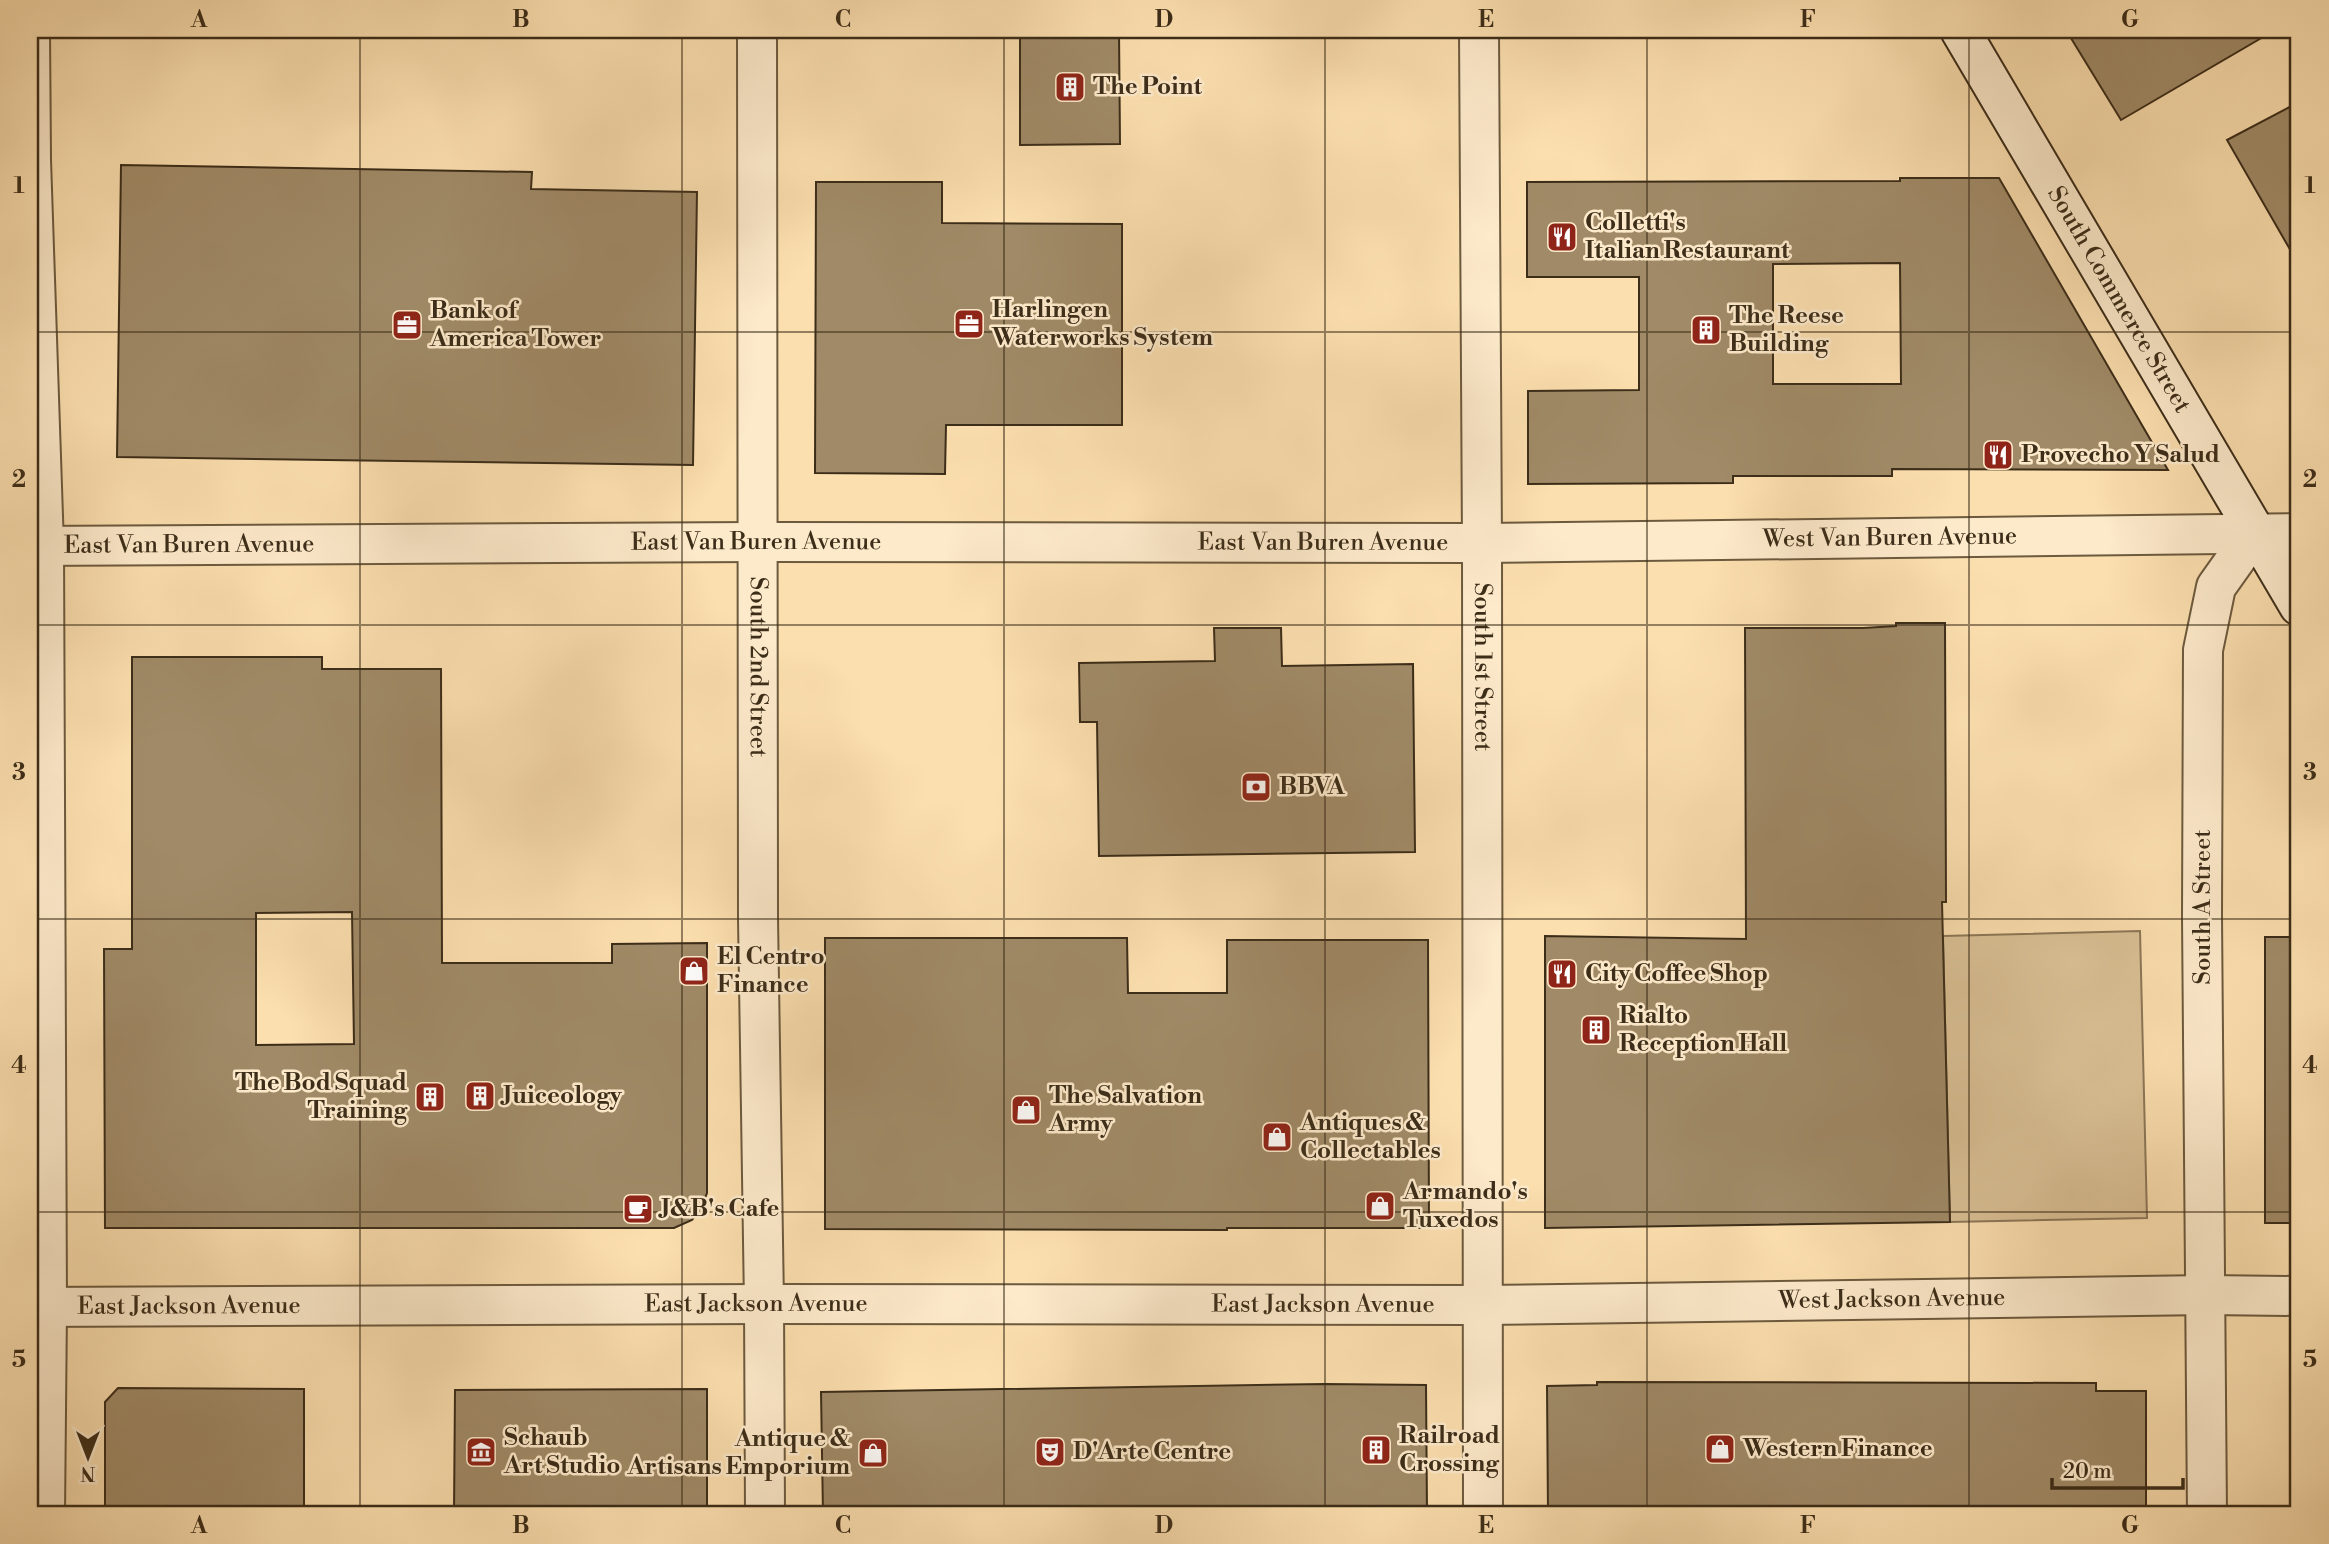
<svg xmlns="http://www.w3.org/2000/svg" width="2329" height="1544" font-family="'Libre Bodoni',serif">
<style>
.green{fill:#dbc196;stroke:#8c7758;stroke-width:2}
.building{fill:#a08a67;stroke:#3c2d19;stroke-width:2;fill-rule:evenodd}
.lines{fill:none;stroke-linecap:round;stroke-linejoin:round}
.minor-casing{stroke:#6c5a3e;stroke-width:42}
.tertiary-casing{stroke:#6c5a3e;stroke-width:42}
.secondary-casing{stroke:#3c2d19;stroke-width:42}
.minor{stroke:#fdeacb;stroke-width:38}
.tertiary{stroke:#fdeacb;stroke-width:38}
.secondary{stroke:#fdeacb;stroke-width:38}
.grid{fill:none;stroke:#3c2d19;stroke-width:2;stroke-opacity:0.55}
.labels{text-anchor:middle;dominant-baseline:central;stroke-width:5;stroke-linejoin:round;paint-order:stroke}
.poi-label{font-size:24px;font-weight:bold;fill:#3c2d19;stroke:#fdeacb;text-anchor:start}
.street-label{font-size:24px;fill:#3c2d19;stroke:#fdeacb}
.neatline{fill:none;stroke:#3c2d19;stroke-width:2.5}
.grid-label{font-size:23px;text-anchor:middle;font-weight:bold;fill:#3c2d19}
</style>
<rect width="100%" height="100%" fill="#fcdfaf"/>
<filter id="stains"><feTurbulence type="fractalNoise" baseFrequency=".00286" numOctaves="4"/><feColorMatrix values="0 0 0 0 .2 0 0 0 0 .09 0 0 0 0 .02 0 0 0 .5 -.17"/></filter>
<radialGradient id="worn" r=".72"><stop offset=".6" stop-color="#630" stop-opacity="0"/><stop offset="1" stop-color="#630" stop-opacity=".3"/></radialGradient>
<!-- green -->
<polygon class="green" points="2140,931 2147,1218 1950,1222 1943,936"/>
<!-- building -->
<g class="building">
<polygon points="1020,30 1119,30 1120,144 1020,145"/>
<polygon points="2066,30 2275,30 2121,120"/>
<polygon points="2299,102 2299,265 2227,140"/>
<polygon points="121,165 532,172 531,189 697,192 693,465 117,457"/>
<path d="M1900 178H1999L2168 470 1892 469V476H1733V483L1528 484V391L1639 390V277H1527V182L1900 181ZM1900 263 1901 384H1773V264Z"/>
<polygon points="816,182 942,182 942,223 1122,224 1122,425 946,425 945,474 815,473"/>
<polygon points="1896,623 1945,623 1946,902 1942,902 1950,1222 1545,1228 1545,936 1746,939 1745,628 1863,628 1896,626"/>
<polygon points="1214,628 1281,628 1282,666 1413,664 1415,852 1099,856 1097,722 1080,722 1079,663 1215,661"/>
<path d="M132 657H322V669H441L442 963H612V944L707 943V1193L701 1208 692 1220 674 1228H105L104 949H132ZM352 912 354 1044 256 1045V913Z"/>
<rect x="2265" y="937" width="34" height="286"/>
<polygon points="825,938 1127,938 1128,993 1227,993 1227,940 1428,940 1429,1228 1227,1228 1227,1230 825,1229"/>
<polygon points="1597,1382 2096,1383 2096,1391 2146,1391 2146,1514 1548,1514 1547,1386 1597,1385"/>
<polygon points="1325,1384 1426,1385 1427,1514 823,1514 821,1392"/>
<polygon points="118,1388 304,1389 304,1514 105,1514 105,1402"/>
<polygon points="707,1389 707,1514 454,1514 455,1390"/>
</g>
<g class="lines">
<!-- minor casing -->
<g class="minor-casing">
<g id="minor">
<polyline points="764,1304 765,1514"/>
<polyline points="45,1514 47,1307"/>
</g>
</g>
<!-- tertiary casing -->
<g class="tertiary-casing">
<g id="tertiary">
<polyline points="30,30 31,160 44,546 47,1307"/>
<path id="s1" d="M757 30 758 918 764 1304"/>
<path id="s2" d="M1479 30 1482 543 1483 1514"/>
<path id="s3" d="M30 546 757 542 1482 543 2299 533"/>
<path id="s4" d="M30 1307 764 1304 1484 1305 2207 1295 2299 1296"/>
<polyline points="2207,1514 2202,916 2203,650 2216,587 2255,532"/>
</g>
</g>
<!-- secondary casing -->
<g class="secondary-casing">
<g id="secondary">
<path id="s5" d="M1960 30 2299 606"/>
</g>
</g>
<!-- minor -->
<use href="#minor" class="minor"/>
<!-- tertiary -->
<use href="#tertiary" class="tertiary"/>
<!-- secondary -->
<use href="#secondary" class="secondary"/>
</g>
<!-- grid -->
<path class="grid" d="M360 30V1514M682 30V1514M1004 30V1514M1325 30V1514M1647 30V1514M1969 30V1514M30 332H2299M30 625H2299M30 919H2299M30 1212H2299"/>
<!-- icons -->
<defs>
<g id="building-square" transform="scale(1.575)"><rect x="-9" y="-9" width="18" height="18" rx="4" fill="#8f2418" stroke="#fdeacb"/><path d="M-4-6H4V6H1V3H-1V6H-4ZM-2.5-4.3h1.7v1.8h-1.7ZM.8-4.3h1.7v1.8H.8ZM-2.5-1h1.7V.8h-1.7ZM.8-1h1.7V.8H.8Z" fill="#fff"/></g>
<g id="restaurant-square" transform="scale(1.575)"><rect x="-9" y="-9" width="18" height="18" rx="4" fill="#8f2418" stroke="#fdeacb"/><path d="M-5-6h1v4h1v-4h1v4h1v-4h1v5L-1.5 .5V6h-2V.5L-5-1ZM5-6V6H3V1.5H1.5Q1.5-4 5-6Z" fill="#fff"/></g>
<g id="office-square" transform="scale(1.575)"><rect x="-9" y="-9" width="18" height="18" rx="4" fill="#8f2418" stroke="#fdeacb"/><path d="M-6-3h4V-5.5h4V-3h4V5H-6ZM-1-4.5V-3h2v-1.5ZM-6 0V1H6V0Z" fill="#fff"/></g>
<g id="bank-square" transform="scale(1.575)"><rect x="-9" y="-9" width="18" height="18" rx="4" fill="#8f2418" stroke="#fdeacb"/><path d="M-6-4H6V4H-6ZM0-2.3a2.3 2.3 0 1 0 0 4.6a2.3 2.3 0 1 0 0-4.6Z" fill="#fff"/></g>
<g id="shop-square" transform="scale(1.575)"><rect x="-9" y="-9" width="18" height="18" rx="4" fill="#8f2418" stroke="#fdeacb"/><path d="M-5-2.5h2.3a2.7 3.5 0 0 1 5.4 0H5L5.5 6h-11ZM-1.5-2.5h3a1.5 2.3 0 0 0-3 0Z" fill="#fff"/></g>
<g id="cafe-square" transform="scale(1.575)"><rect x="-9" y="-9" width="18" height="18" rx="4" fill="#8f2418" stroke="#fdeacb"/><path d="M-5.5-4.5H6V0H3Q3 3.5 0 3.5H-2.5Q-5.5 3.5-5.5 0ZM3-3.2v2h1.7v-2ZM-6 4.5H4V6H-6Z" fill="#fff"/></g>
<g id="museum-square" transform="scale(1.575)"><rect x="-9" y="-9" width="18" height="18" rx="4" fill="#8f2418" stroke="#fdeacb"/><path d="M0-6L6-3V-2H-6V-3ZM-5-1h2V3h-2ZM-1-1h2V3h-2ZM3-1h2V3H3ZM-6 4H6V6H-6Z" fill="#fff"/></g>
<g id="theatre-square" transform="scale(1.575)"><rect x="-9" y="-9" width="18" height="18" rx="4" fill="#8f2418" stroke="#fdeacb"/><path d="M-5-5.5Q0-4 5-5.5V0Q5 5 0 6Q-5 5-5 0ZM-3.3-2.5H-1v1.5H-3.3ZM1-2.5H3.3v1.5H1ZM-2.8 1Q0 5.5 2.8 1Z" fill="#fff"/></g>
</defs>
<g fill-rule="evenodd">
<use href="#building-square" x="1070" y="87"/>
<use href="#restaurant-square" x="1562" y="237"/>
<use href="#office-square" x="969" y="324"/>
<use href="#office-square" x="407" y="325"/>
<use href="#building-square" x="1706" y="330"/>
<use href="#restaurant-square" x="1998" y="455"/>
<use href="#bank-square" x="1256" y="787"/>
<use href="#shop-square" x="694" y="971"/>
<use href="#restaurant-square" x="1562" y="974"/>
<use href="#building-square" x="1596" y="1030"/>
<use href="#building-square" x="480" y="1096"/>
<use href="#building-square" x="430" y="1097"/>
<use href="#shop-square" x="1026" y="1110"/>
<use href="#shop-square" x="1277" y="1137"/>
<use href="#shop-square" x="1380" y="1206"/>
<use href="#cafe-square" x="638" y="1209"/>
<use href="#shop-square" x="1720" y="1449"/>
<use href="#building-square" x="1376" y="1450"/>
<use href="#museum-square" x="481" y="1452"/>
<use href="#theatre-square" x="1050" y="1452"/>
<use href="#shop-square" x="873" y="1453"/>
</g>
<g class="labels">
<!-- poi labels -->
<g class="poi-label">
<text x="1093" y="87">The Point</text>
<text x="1585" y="223">Colletti's<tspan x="1585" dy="28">Italian Restaurant</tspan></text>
<text x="992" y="310">Harlingen<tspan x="992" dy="28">Waterworks System</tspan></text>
<text x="430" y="311">Bank of<tspan x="430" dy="28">America Tower</tspan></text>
<text x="1729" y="316">The Reese<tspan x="1729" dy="28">Building</tspan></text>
<text x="2021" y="455">Provecho Y Salud</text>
<text x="1279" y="787">BBVA</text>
<text x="717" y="957">El Centro<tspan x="717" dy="28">Finance</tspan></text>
<text x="1585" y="974">City Coffee Shop</text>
<text x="1619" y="1016">Rialto<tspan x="1619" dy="28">Reception Hall</tspan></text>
<text x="407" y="1083" text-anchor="end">The Bod Squad<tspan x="407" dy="28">Training</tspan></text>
<text x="503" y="1096">Juiceology</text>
<text x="1049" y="1096">The Salvation<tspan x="1049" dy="28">Army</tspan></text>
<text x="1300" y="1123">Antiques &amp;<tspan x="1300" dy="28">Collectables</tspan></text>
<text x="1403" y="1192">Armando's<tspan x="1403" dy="28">Tuxedos</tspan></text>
<text x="661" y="1209">J&amp;B's Cafe</text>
<text x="1399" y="1436">Railroad<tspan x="1399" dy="28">Crossing</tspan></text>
<text x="504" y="1438">Schaub<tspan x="504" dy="28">Art Studio</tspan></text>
<text x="850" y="1439" text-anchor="end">Antique &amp;<tspan x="850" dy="28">Artisans Emporium</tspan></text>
<text x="1743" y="1449">Western Finance</text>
<text x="1073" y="1452">D'Arte Centre</text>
</g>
<!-- street labels -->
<g class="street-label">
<text stroke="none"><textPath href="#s5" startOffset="313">South Commerce Street</textPath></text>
<text stroke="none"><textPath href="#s3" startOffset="1860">West Van Buren Avenue</textPath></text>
<text stroke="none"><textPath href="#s3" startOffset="726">East Van Buren Avenue</textPath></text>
<text stroke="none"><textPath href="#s3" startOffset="1293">East Van Buren Avenue</textPath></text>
<text stroke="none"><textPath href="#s3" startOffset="159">East Van Buren Avenue</textPath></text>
<text stroke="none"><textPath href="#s1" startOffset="637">South 2nd Street</textPath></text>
<text stroke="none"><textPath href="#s2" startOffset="637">South 1st Street</textPath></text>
<text transform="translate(2203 907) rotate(-90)">South A Street</text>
<text stroke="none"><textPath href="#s4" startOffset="1862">West Jackson Avenue</textPath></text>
<text stroke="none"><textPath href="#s4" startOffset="726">East Jackson Avenue</textPath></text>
<text stroke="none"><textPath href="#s4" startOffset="1293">East Jackson Avenue</textPath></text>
<text stroke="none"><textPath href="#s4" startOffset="159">East Jackson Avenue</textPath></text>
</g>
</g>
<!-- margin -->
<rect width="2329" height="1544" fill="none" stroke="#fcdfaf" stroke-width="77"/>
<!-- north arrow -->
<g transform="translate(88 1457) rotate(180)" stroke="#fdeacb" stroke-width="5" paint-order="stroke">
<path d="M0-5L12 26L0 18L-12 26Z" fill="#3c2d19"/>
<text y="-10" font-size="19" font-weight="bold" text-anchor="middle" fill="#3c2d19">N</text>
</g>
<!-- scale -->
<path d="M2052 1478v10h131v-10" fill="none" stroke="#3c2d19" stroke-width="3.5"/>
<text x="2063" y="1478" font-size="21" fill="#3c2d19" stroke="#fdeacb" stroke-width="5" paint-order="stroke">20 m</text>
<rect x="38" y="38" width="2252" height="1468" class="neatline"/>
<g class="grid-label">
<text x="199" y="27">A</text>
<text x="521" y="27">B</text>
<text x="843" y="27">C</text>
<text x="1164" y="27">D</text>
<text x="1486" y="27">E</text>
<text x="1808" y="27">F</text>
<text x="2130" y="27">G</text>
<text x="19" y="193">1</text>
<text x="2310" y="193">1</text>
<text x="19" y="487">2</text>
<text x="2310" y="487">2</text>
<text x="19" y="780">3</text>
<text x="2310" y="780">3</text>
<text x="19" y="1073">4</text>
<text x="2310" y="1073">4</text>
<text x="19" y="1367">5</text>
<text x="2310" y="1367">5</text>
<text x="199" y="1533">A</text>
<text x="521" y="1533">B</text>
<text x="843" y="1533">C</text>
<text x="1164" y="1533">D</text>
<text x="1486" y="1533">E</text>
<text x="1808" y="1533">F</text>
<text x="2130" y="1533">G</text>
</g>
<rect width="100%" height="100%" filter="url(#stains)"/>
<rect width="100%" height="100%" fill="url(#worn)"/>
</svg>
